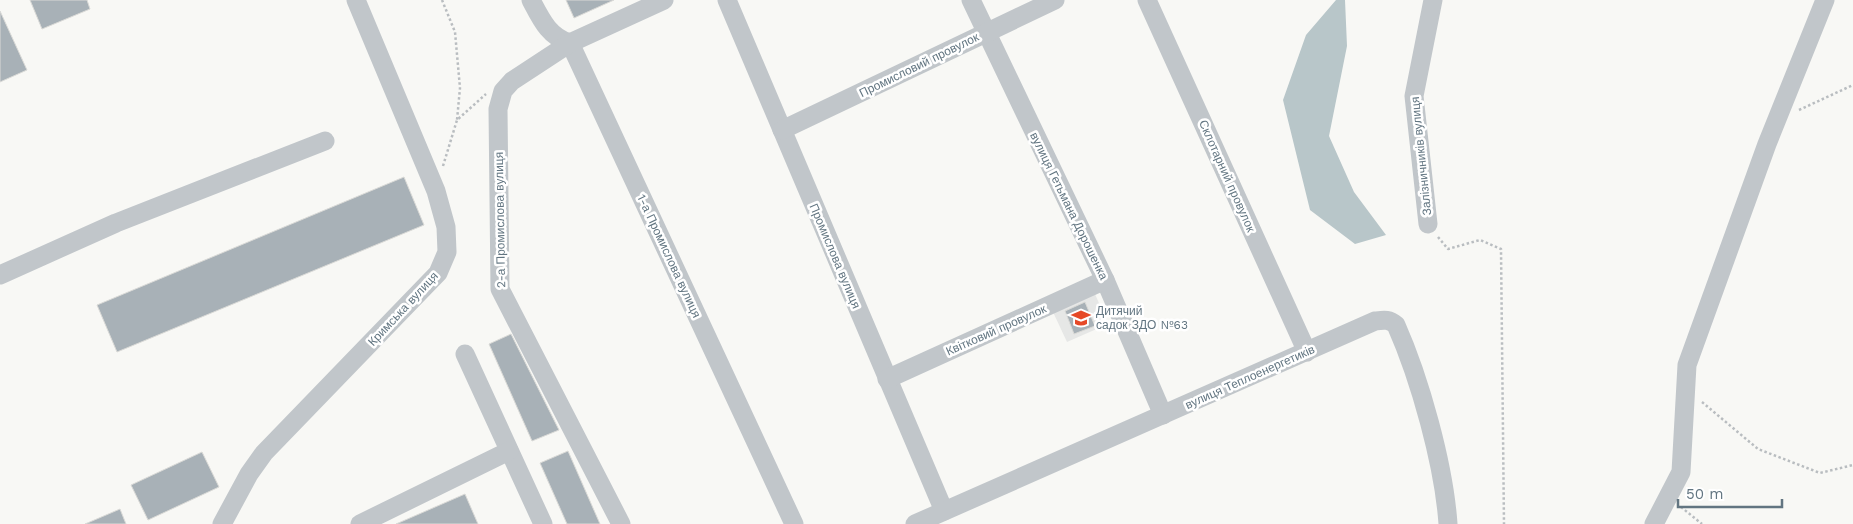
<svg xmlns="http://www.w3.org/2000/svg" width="1853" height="524" font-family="'Work Sans',sans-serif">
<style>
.built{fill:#e6e7e6}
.water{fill:#b8c6c9}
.building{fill:#a8b1b7;stroke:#dadad7}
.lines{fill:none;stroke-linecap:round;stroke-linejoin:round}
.path{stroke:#b9bdc0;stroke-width:2.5;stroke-dasharray:2.5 2.5;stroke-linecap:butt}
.minor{stroke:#c1c6ca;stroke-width:19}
.labels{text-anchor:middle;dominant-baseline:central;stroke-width:5;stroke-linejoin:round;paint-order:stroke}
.street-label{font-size:12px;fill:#627581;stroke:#fff}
.poi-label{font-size:12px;fill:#627581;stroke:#fff;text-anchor:start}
</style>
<rect width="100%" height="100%" fill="#f8f8f5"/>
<!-- built -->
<polygon class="built" points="1095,294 1108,324 1067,342 1053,312"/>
<!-- water -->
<polygon class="water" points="1336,0 1345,0 1347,46 1329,136 1354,192 1386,235 1355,244 1310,210 1283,100 1306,35"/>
<!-- building -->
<g class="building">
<polygon points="30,0 87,0 90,9 42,29"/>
<polygon points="566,0 614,0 574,18"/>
<polygon points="0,11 27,70 0,82"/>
<polygon points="404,177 424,225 117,352 97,305"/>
<polygon points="1085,302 1095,326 1074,334 1065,311"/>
<polygon points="511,334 559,430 532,441 489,344"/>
<polygon points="568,451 600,524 567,524 540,463"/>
<polygon points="202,452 219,487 148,520 131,485"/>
<polygon points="465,494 478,524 396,524"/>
<polygon points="120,509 126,524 85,524"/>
</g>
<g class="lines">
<!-- path -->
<g class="path">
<polyline points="442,0 455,32 460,88 457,120"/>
<polyline points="1799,110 1853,85"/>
<polyline points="443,166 457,120 486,94"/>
<polyline points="1438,237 1448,249 1480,240 1501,249 1504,524"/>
<polyline points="1702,402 1758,449 1820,473 1853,465"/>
<polyline points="1681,507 1702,524"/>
</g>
<!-- minor -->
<g class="minor">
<path d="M531 0C541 19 549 37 570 43L794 524"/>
<polyline points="727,0 944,511"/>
<polyline points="971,0 1105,280 1163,415"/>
<polyline points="1147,0 1307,352"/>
<polyline points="782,130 1055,0"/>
<polyline points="1428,224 1414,96 1433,0"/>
<polyline points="0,275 116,223 325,141"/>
<polyline points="465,354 543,524"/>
<polyline points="887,379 1105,280"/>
<polyline points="222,524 249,474 264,453 438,273 447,252 446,227 436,191 356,0"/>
<polyline points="360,524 509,451"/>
<polyline points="621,524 500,289 498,109 503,91 512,81 570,43 664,0"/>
<path d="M915 524 1375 321C1384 320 1389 319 1396 325 1420 379 1444 465 1448 524"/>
<polyline points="1654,524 1681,472 1687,365 1767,144 1825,0"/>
</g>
</g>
<!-- icons -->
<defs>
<g id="school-bare" transform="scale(1.5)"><path d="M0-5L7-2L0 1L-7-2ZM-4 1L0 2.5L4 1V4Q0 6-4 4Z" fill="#e64927" stroke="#fff" stroke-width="2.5" paint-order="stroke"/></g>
</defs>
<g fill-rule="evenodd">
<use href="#school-bare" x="1081" y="318"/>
</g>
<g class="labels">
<!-- street labels -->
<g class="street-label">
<text transform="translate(919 65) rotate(-26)">Промисловий провулок</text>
<text transform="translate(1421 156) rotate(-96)">Залізничників вулиця</text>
<text transform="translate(1227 176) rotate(66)">Склотарний провулок</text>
<text transform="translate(1069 206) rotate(64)">вулиця Гетьмана Дорошенка</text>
<text transform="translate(500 220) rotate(-91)">2-а Промислова вулиця</text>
<text transform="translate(669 256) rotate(65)">1-а Промислова вулиця</text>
<text transform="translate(835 256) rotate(67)">Промислова вулиця</text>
<text transform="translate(403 309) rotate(-47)">Кримська вулиця</text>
<text transform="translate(996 330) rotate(-24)">Квітковий провулок</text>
<text transform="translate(1250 377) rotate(-24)">вулиця Теплоенергетиків</text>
</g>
<!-- poi labels -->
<g class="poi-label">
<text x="1096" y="311">Дитячий<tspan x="1096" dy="14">садок ЗДО №63</tspan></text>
</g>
</g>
<!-- scale -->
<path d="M1678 499v8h104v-8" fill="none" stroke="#627581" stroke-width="2.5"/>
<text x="1686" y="499" font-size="15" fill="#627581" stroke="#ffffff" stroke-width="4" paint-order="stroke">50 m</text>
</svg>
